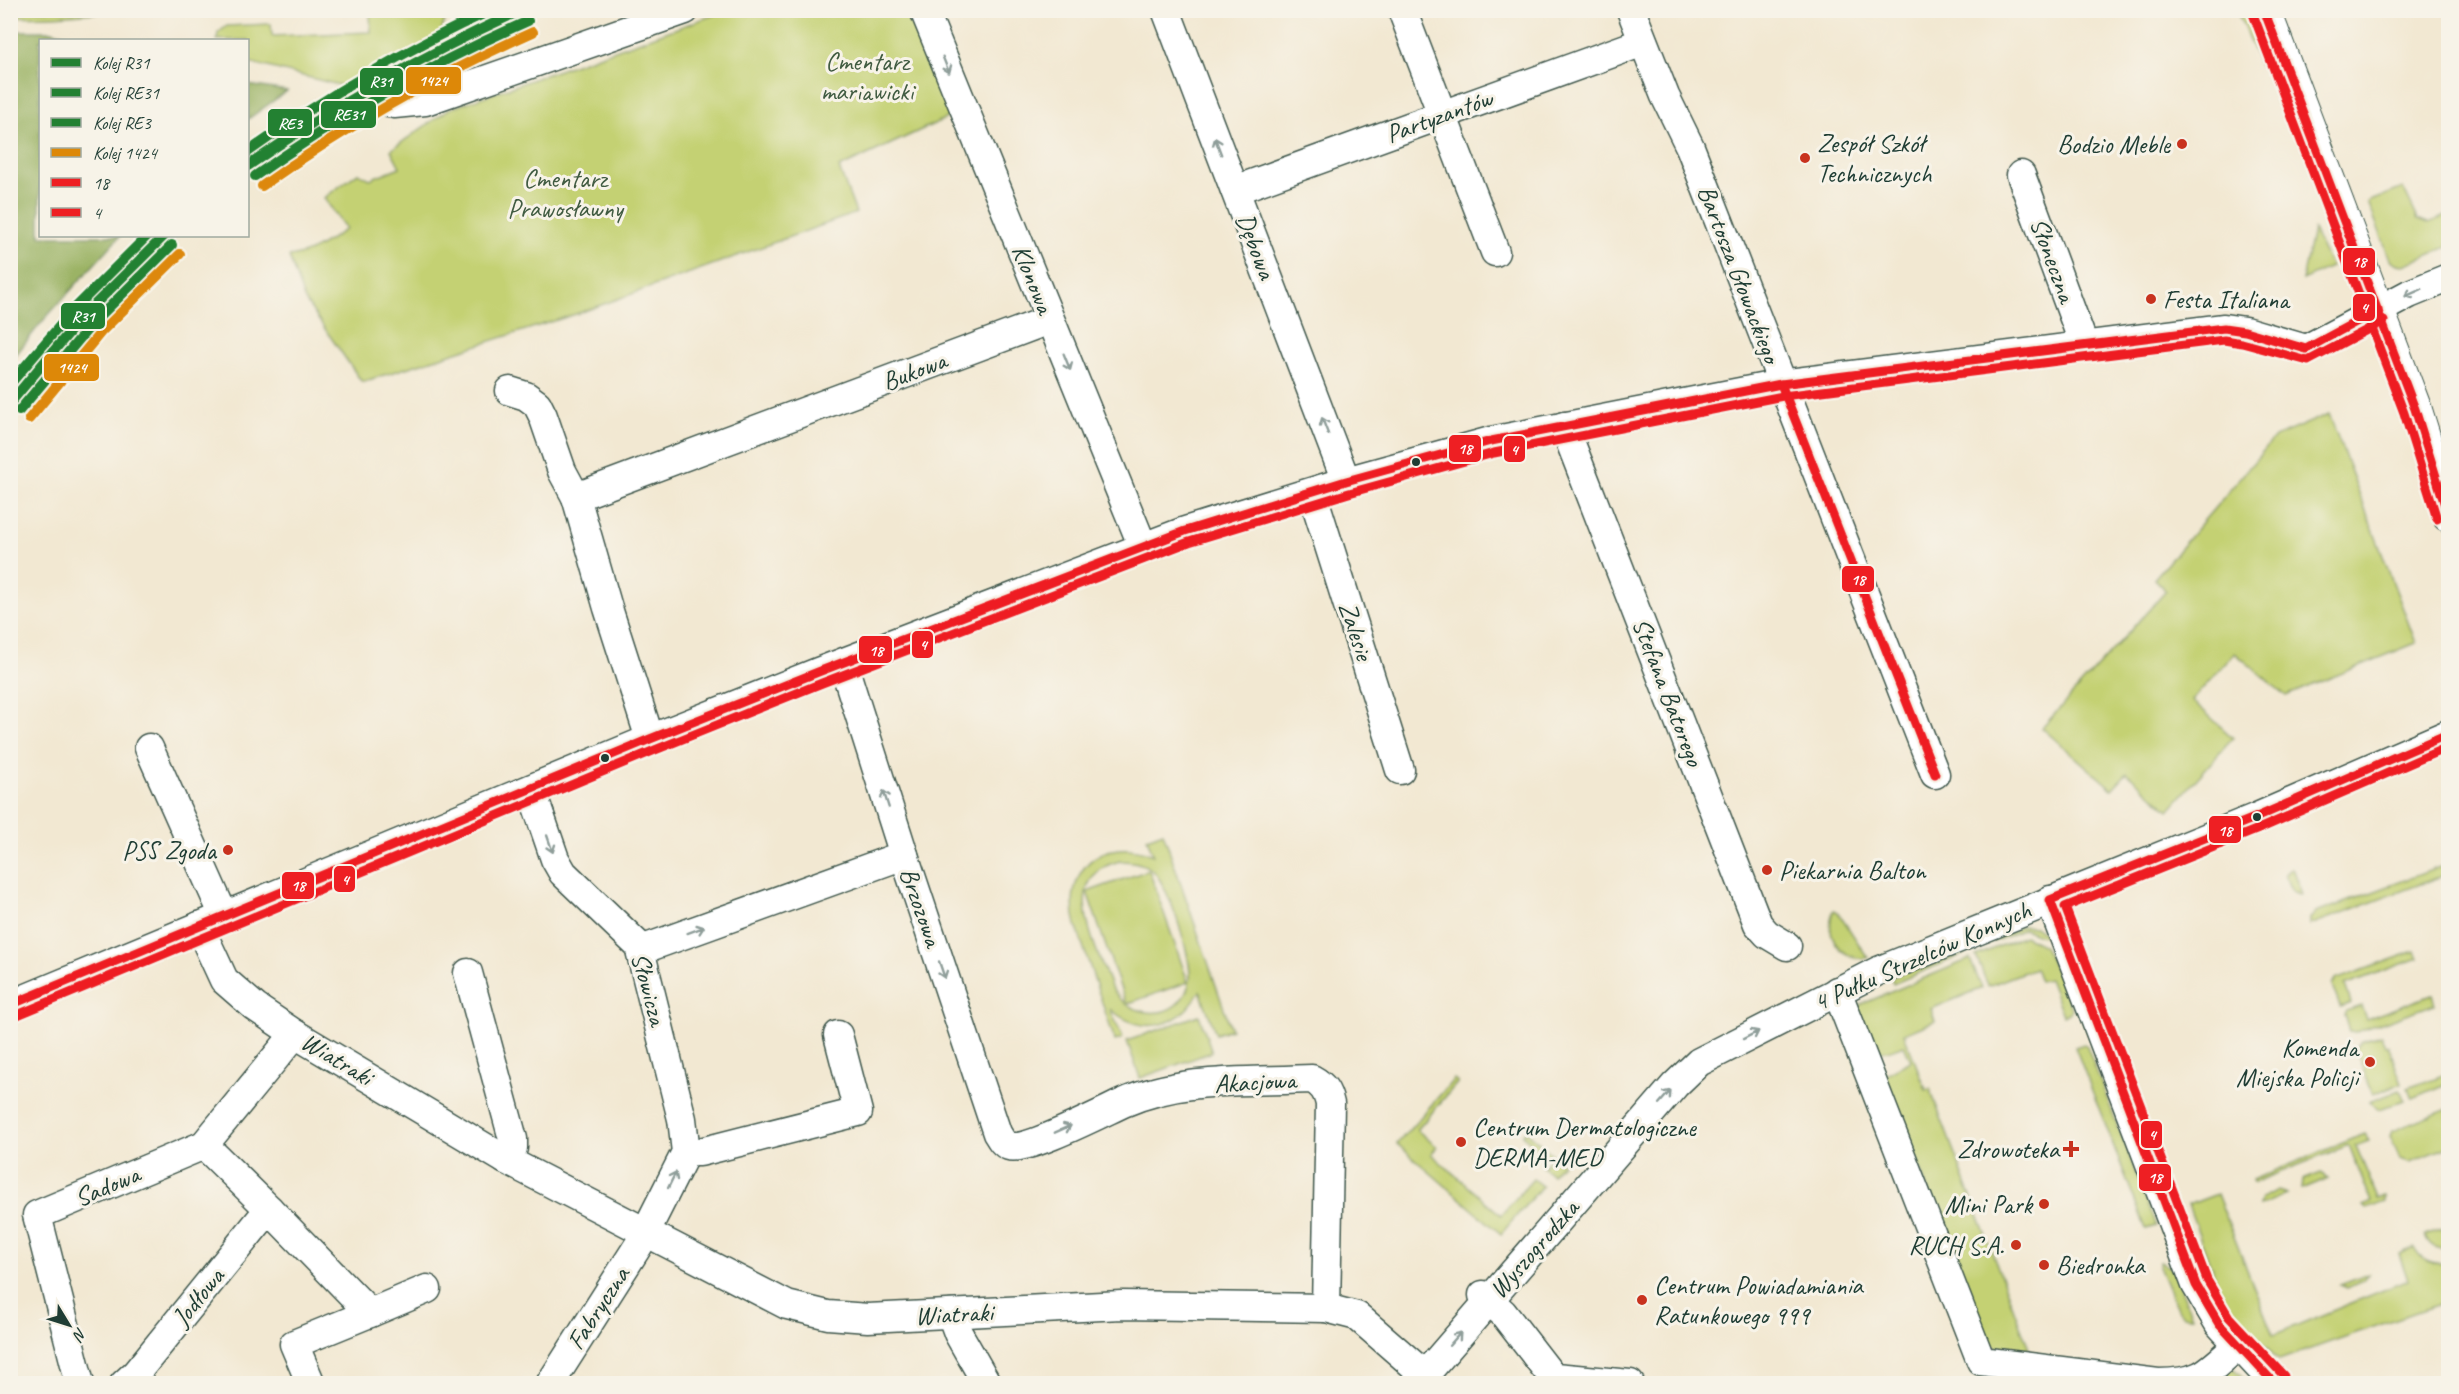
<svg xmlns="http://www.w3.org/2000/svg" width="2459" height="1394" font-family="Caveat,sans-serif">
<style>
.green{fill:#c4d173;stroke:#728754;stroke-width:1.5;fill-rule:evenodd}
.forest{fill:#9bb365;stroke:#5d784c;stroke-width:1.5}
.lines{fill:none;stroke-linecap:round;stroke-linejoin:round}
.minor-casing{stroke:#3f574c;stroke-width:31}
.major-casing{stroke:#3f574c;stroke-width:35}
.minor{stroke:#fff;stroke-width:28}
.major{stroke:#fff;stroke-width:33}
.bus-1-casing{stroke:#f7f3e8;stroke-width:14}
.bus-2-casing{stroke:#f7f3e8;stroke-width:14}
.bus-1{stroke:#ee1f23;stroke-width:9}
.bus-2{stroke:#ee1f23;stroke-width:9}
.rail-1-casing{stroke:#f7f3e8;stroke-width:15}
.rail-2-casing{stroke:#f7f3e8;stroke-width:15}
.rail-3-casing{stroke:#f7f3e8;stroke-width:15}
.rail-4-casing{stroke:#f7f3e8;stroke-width:15}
.rail-1{stroke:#238132;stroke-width:10}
.rail-2{stroke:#238132;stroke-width:10}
.rail-3{stroke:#238132;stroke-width:10}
.rail-4{stroke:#dd8808;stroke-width:10}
.oneway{stroke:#8f9e9a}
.poi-dot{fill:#c8321e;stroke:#f7f3e8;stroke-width:2}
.bus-dot{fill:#1f3d34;stroke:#f7f3e8;stroke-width:2}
.labels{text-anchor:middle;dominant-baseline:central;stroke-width:6;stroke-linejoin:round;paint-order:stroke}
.park-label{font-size:26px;fill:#405b41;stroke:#f7f3e8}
.street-label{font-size:26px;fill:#1f3d34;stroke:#f7f3e8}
.poi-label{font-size:26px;fill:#1f3d34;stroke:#f7f3e8;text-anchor:start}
.line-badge{stroke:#f7f3e8;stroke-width:2}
.badge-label{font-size:16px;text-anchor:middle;font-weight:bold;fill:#fff}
</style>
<rect width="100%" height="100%" fill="#f7f3e8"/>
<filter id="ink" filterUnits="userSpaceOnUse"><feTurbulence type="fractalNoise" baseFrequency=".0167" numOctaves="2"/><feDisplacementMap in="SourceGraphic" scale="12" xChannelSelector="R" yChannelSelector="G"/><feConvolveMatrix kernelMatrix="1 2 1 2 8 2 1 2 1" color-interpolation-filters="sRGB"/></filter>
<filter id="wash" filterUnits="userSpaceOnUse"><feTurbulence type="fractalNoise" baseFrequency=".008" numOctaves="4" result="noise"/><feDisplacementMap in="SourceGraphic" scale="24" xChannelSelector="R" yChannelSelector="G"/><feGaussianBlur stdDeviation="1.35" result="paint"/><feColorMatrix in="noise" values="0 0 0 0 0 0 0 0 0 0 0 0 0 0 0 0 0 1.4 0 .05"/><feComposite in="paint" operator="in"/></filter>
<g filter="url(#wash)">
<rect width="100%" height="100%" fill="#f2e8d2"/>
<!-- green -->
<g class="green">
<polygon points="386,10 456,11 445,18 441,34 350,88 248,62 248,40 217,40 218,33 227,26 271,24 272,36 371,32 370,13"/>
<path d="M10 11 11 10 118 11C82 14 46 18 11 16Z"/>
<path d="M725 11H907L951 116 839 168 856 213 579 313 362 382 304 299 289 257C311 254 327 242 346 229L324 198 358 173 370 179 400 167 391 150 449 109Z"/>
<polygon points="2237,11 2250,11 2266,57 2260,66"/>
<polygon points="2403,188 2418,219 2428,223 2448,215 2448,247 2404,265 2397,264 2390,259 2368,202"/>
<polygon points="2313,230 2331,267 2302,280"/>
<polygon points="2329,414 2416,643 2286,696 2235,653 2192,700 2233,738 2169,810 2127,773 2112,789 2042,728 2166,591 2154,579 2275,437"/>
<path d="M1163 832 1231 1029 1216 1034 1200 991C1179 1028 1144 1037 1110 1009L1123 1038 1115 1041 1076 925C1062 872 1100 833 1153 855L1147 838ZM1120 861C1133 861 1145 863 1154 872 1169 887 1195 964 1189 984 1178 1024 1129 1019 1111 987 1097 948 1056 876 1120 861Z"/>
<polygon points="2448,864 2448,874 2310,925 2310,918 2316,913"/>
<path d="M2292 868 2302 895C2290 894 2289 885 2285 875Z"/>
<polygon points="1149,870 1188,982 1126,1004 1087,892"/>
<path d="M1834 910 1838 912 1868 958C1842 962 1822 934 1834 910Z"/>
<polygon points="2022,926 2036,927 2046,934 2042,936 2024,929 1893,984 1891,978"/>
<polygon points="2024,936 2044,946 2064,989 2071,1008 2070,1012 2063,1015 2049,979 2040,981 2035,968 1988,986 1976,956"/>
<polygon points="2415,951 2418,958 2345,985 2351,1003 2340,1007 2332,985 2335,980"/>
<path d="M1970 959 1982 988 1931 1009 1935 1021 1904 1034 1926 1090 1930 1089 2032 1357 2003 1352 1985 1340 1884 1075 1911 1061 1904 1045C1897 1047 1888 1052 1880 1052 1863 1051 1859 1019 1855 1007Z"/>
<polygon points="2432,995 2435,1004 2356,1032 2349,1031 2344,1015 2346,1011 2361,1006 2366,1019"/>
<polygon points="1199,1015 1212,1052 1140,1078 1127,1041"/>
<polygon points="2381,1035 2385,1045 2388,1045 2402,1083 2373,1094 2355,1049 2361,1042"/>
<polygon points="2084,1044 2087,1046 2156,1226 2146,1229 2075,1047"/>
<polygon points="2448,1073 2448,1083 2412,1098 2408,1088"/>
<polygon points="1454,1079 1458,1082 1417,1130 1437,1147 1431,1154 1501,1215 1533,1179 1542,1186 1501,1234 1397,1144"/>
<polygon points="2400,1090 2405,1101 2378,1109 2369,1102"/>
<polygon points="2448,1109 2448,1147 2410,1162 2400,1159 2390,1136 2392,1131"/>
<polygon points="1526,1131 1562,1163 1552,1175 1543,1167 1550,1159 1522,1135"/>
<polygon points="2365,1134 2370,1141 2356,1146 2378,1199 2386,1197 2386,1202 2366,1209 2363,1206 2371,1202 2349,1145 2253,1183 2252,1180"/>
<polygon points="2321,1173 2329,1178 2302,1189 2303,1180"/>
<polygon points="2278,1190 2287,1194 2259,1206 2261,1198"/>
<path d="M2217 1194 2273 1335 2408 1280 2399 1254 2414 1247C2421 1261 2434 1266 2448 1264V1301L2279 1360 2238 1321 2222 1296 2188 1205Z"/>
<path d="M2444 1228 2446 1232 2448 1231V1247C2437 1251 2429 1246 2425 1235Z"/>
<polygon points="2160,1262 2173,1269 2192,1316 2183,1315 2178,1311 2159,1267"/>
<polygon points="2368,1274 2363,1281 2346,1288 2340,1285"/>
<polygon points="2232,1367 2249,1383 2202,1384"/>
</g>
<!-- forest -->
<g class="forest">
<polygon points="11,31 52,31 85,40 40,40 40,236 120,236 41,323 11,361"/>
<polygon points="248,85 287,91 248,119"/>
</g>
</g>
<g filter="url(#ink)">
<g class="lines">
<!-- minor casing -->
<g class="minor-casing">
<g id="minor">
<polyline points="924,10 1143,547"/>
<polyline points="1166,10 1346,481"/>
<polyline points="1402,10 1495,252"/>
<polyline points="1631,10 1665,96 1690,147 1935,774"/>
<polyline points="349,97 394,104 425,101 685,10"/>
<polyline points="2021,175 2084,345"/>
<polyline points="1235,190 1643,42"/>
<polyline points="510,391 526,396 537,404 543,416 562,471 576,497 608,608 650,739"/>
<polyline points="1564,426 1758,924 1767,934 1787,946"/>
<polyline points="1312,492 1400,770"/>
<polyline points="576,497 1049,320"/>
<path d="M843 663 904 855 997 1133C1000 1138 1003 1144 1009 1146 1026 1152 1103 1112 1123 1103 1181 1077 1249 1082 1312 1079 1323 1085 1327 1091 1330 1104L1326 1308"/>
<polyline points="149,748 224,916"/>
<polyline points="531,789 555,859 563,873 639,946 682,1119 686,1152 640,1243 550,1384"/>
<polyline points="2050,900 2196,1285 2219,1324 2275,1384"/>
<polyline points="199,926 224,980 255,1007 295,1034 506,1160 787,1305 828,1315 868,1318 1121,1305 1326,1308 1357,1316 1418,1369"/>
<polyline points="641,950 904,855"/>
<polyline points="468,973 513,1139 513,1148 506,1160"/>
<path d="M1837 991 1981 1361 2158 1383C2201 1383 2207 1373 2238 1345"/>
<polyline points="10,1005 650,739 818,672 1185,531 1346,481 1491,441 1781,384 2224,328 2245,331 2306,349 2409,294 2448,278"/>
<polyline points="686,1152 700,1152 858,1112 838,1035"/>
<polyline points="269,1209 370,1313 427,1289"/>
<polyline points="1483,1295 1503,1313 1558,1384"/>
<polyline points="951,1314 958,1333 987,1384"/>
<polyline points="1555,1377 1630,1384"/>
<polyline points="80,1384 37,1215 204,1145 295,1034"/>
<polyline points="124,1384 136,1373 269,1209 204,1145"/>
<polyline points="311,1384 294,1344 370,1313"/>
<polyline points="1417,1384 1675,1085 1699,1062 1878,971 2257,817 2448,734"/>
</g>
</g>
<!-- major casing -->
<g class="major-casing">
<polyline id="major" points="2264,10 2415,409 2448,515"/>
</g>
<!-- minor -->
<use href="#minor" class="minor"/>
<!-- major -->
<use href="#major" class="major"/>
<!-- bus-1 casing -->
<g class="bus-1-casing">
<g id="bus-1">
<polyline points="2264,10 2415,409 2448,515"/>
<polyline points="1781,384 1935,774"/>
<polyline points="10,1005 650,739 818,672 1185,531 1346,481 1491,441 1781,384 2224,328 2245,331 2306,349 2378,310"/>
<polyline points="2275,1384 2219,1324 2196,1285 2050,900 2257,817 2448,734"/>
</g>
</g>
<!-- bus-2 casing -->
<g class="bus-2-casing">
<g id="bus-2">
<polyline points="2253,14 2404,413 2437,519"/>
<polyline points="15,1016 655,750 822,683 1189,542 1349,493 1494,453 1783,396 2224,340 2242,343 2308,361 2384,321"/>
<polyline points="2284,1376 2229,1317 2207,1280 2065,907 2261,828 2448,747"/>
</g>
</g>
<!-- bus-1 -->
<use href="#bus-1" class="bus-1"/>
<!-- bus-2 -->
<use href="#bus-2" class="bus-2"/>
<!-- rail-1 casing -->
<g class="rail-1-casing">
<g id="rail-1">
<path d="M248 166C335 105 425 54 522 10"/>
<polyline points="10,403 83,316 164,236"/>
</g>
</g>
<!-- rail-2 casing -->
<g class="rail-2-casing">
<g id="rail-2">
<path d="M255 176C341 115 431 64 528 21"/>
<polyline points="19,411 92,324 172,245"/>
</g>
</g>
<!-- rail-3 casing -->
<g class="rail-3-casing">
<g id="rail-3">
<path d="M248 152C325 97 406 49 492 10"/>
<polyline points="10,384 75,308 147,236"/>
</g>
</g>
<!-- rail-4 casing -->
<g class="rail-4-casing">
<g id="rail-4">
<path d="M262 186C348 125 437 75 533 32"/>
<polyline points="29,419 101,332 180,254"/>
</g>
</g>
<!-- rail-1 -->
<use href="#rail-1" class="rail-1"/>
<!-- rail-2 -->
<use href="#rail-2" class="rail-2"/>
<!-- rail-3 -->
<use href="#rail-3" class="rail-3"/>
<!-- rail-4 -->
<use href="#rail-4" class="rail-4"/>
</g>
<!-- one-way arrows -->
<defs><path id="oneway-shaft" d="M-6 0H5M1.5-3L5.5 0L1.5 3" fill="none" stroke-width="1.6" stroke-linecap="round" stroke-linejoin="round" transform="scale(1.5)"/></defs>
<g class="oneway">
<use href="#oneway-shaft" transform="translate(946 65) rotate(68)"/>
<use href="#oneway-shaft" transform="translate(1218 146) rotate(-111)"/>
<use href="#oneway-shaft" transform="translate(2413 293) rotate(156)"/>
<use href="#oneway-shaft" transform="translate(1067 362) rotate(68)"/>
<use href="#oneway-shaft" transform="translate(1325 426) rotate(-111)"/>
<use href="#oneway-shaft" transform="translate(886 799) rotate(-108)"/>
<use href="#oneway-shaft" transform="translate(550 844) rotate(71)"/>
<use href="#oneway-shaft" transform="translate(696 930) rotate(-20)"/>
<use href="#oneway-shaft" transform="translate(942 970) rotate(71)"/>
<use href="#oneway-shaft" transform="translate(1751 1035) rotate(-27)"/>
<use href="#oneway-shaft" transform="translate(1665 1097) rotate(-49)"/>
<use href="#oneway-shaft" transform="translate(1063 1129) rotate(-24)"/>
<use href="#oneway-shaft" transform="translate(672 1180) rotate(-64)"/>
<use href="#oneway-shaft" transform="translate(1455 1339) rotate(-49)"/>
</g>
</g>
<!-- markers -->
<g class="poi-dot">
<circle cx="2182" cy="144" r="6"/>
<circle cx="1805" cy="158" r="6"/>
<circle cx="2151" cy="299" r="6"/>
<circle cx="228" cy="850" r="6"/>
<circle cx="1767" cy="870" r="6"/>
<circle cx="2370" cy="1062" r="6"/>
<circle cx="1461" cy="1142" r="6"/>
<path d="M2068 1140h6v6h6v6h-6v6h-6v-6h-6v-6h6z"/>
<circle cx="2044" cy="1204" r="6"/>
<circle cx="2016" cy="1245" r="6"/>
<circle cx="2044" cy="1265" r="6"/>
<circle cx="1642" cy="1300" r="6"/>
</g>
<g class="bus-dot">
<circle cx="1416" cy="462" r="5"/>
<circle cx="605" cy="758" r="5"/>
<circle cx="2257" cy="817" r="5"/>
</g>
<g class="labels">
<!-- park labels -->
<g class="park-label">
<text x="867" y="61">Cmentarz<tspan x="867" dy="30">mariawicki</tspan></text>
<text x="565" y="178">Cmentarz<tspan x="565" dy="30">Prawosławny</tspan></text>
</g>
<!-- street labels -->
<g class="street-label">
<text transform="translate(1439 116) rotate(-20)">Partyzantów</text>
<text transform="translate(1256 246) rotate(69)">Dębowa</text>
<text transform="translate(2053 260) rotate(70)">Słoneczna</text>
<text transform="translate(1739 274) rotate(69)">Bartosza Głowackiego</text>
<text transform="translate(1033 279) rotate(68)">Klonowa</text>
<text transform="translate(914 371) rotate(-21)">Bukowa</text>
<text transform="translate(1356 631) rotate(72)">Zalesie</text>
<text transform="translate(1668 692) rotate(69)">Stefana Batorego</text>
<text transform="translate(921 907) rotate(71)">Brzozowa</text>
<text transform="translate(1922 956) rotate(-24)">4 Pułku Strzelców Konnych</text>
<text transform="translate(649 989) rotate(75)">Słowicza</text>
<text transform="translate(337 1059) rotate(31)">Wiatraki</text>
<text transform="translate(1255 1082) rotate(-3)">Akacjowa</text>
<text transform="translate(107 1186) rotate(-23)">Sadowa</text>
<text transform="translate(1534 1249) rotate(-49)">Wyszogrodzka</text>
<text transform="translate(198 1297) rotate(-51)">Jodłowa</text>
<text transform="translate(598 1308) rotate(-57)">Fabryczna</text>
<text transform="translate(954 1314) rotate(-3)">Wiatraki</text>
</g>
<!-- poi labels -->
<g class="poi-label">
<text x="1817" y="143">Zespół Szkół<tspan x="1817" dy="30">Technicznych</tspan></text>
<text x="2170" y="144" text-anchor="end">Bodzio Meble</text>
<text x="2163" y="299">Festa Italiana</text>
<text x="216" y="850" text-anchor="end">PSS Zgoda</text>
<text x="1779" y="870">Piekarnia Balton</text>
<text x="2358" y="1047" text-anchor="end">Komenda<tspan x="2358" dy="30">Miejska Policji</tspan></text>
<text x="1473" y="1127">Centrum Dermatologiczne<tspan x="1473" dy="30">DERMA-MED</tspan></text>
<text x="2059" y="1149" text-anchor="end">Zdrowoteka</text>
<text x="2032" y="1204" text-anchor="end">Mini Park</text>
<text x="2004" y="1245" text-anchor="end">RUCH S.A.</text>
<text x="2056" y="1265">Biedronka</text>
<text x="1654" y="1285">Centrum Powiadamiania<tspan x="1654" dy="30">Ratunkowego 999</tspan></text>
</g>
</g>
<g class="line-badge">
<rect x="405" y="66" width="57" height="29" rx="6" fill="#dd8808"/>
<rect x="359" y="67" width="45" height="29" rx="6" fill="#238132"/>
<rect x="320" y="100" width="57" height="29" rx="6" fill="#238132"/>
<rect x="267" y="108" width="46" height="29" rx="6" fill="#238132"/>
<rect x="2342" y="247" width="34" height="29" rx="6" fill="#ee1f23"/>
<rect x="2352" y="293" width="24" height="29" rx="6" fill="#ee1f23"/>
<rect x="60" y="302" width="46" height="28" rx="6" fill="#238132"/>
<rect x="43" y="353" width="57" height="29" rx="6" fill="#dd8808"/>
<rect x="1448" y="434" width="34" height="29" rx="6" fill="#ee1f23"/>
<rect x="1503" y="435" width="23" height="28" rx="6" fill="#ee1f23"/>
<rect x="1841" y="565" width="34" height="28" rx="6" fill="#ee1f23"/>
<rect x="911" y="630" width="23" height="29" rx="6" fill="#ee1f23"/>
<rect x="858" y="635" width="35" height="29" rx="6" fill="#ee1f23"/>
<rect x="2208" y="815" width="34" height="29" rx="6" fill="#ee1f23"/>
<rect x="333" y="865" width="23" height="28" rx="6" fill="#ee1f23"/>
<rect x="281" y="871" width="34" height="29" rx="6" fill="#ee1f23"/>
<rect x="2140" y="1120" width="23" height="29" rx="6" fill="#ee1f23"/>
<rect x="2138" y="1163" width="34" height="29" rx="6" fill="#ee1f23"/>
</g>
<g class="badge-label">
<text x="433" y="86">1424</text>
<text x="381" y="87">R31</text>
<text x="349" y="120">RE31</text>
<text x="290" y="129">RE3</text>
<text x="2359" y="267">18</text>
<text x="2364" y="313">4</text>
<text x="83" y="322">R31</text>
<text x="72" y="373">1424</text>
<text x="1465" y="454">18</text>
<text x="1514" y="455">4</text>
<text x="1858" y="585">18</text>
<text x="923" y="650">4</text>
<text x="876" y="656">18</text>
<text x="2225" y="836">18</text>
<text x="345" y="885">4</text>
<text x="298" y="891">18</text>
<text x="2152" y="1140">4</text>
<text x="2155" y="1183">18</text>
</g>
<!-- margin -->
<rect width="2459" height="1394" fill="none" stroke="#f7f3e8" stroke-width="36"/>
<!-- legend -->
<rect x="39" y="39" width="210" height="198" fill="#f7f3e8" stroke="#a1aaa0" stroke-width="1.5"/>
<rect x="51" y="58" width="30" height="9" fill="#238132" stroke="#a1aaa0" stroke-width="1.5"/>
<text x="93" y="69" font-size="18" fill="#1f3d34">Kolej R31</text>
<rect x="51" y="88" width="30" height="9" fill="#238132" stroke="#a1aaa0" stroke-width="1.5"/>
<text x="93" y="99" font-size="18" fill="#1f3d34">Kolej RE31</text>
<rect x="51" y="118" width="30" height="9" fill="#238132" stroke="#a1aaa0" stroke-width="1.5"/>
<text x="93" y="129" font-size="18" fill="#1f3d34">Kolej RE3</text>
<rect x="51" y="148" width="30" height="9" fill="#dd8808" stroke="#a1aaa0" stroke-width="1.5"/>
<text x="93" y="159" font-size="18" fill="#1f3d34">Kolej 1424</text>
<rect x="51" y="178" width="30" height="9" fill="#ee1f23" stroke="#a1aaa0" stroke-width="1.5"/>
<text x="93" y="189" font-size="18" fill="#1f3d34">18</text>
<rect x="51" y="208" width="30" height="9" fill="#ee1f23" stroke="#a1aaa0" stroke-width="1.5"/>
<text x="93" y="219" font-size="18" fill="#1f3d34">4</text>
<!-- north arrow -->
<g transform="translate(69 1325) rotate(128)" stroke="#f7f3e8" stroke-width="4.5" paint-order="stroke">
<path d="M0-4.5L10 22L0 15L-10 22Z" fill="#1f3d34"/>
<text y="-9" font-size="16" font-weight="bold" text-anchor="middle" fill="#1f3d34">N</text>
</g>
</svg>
